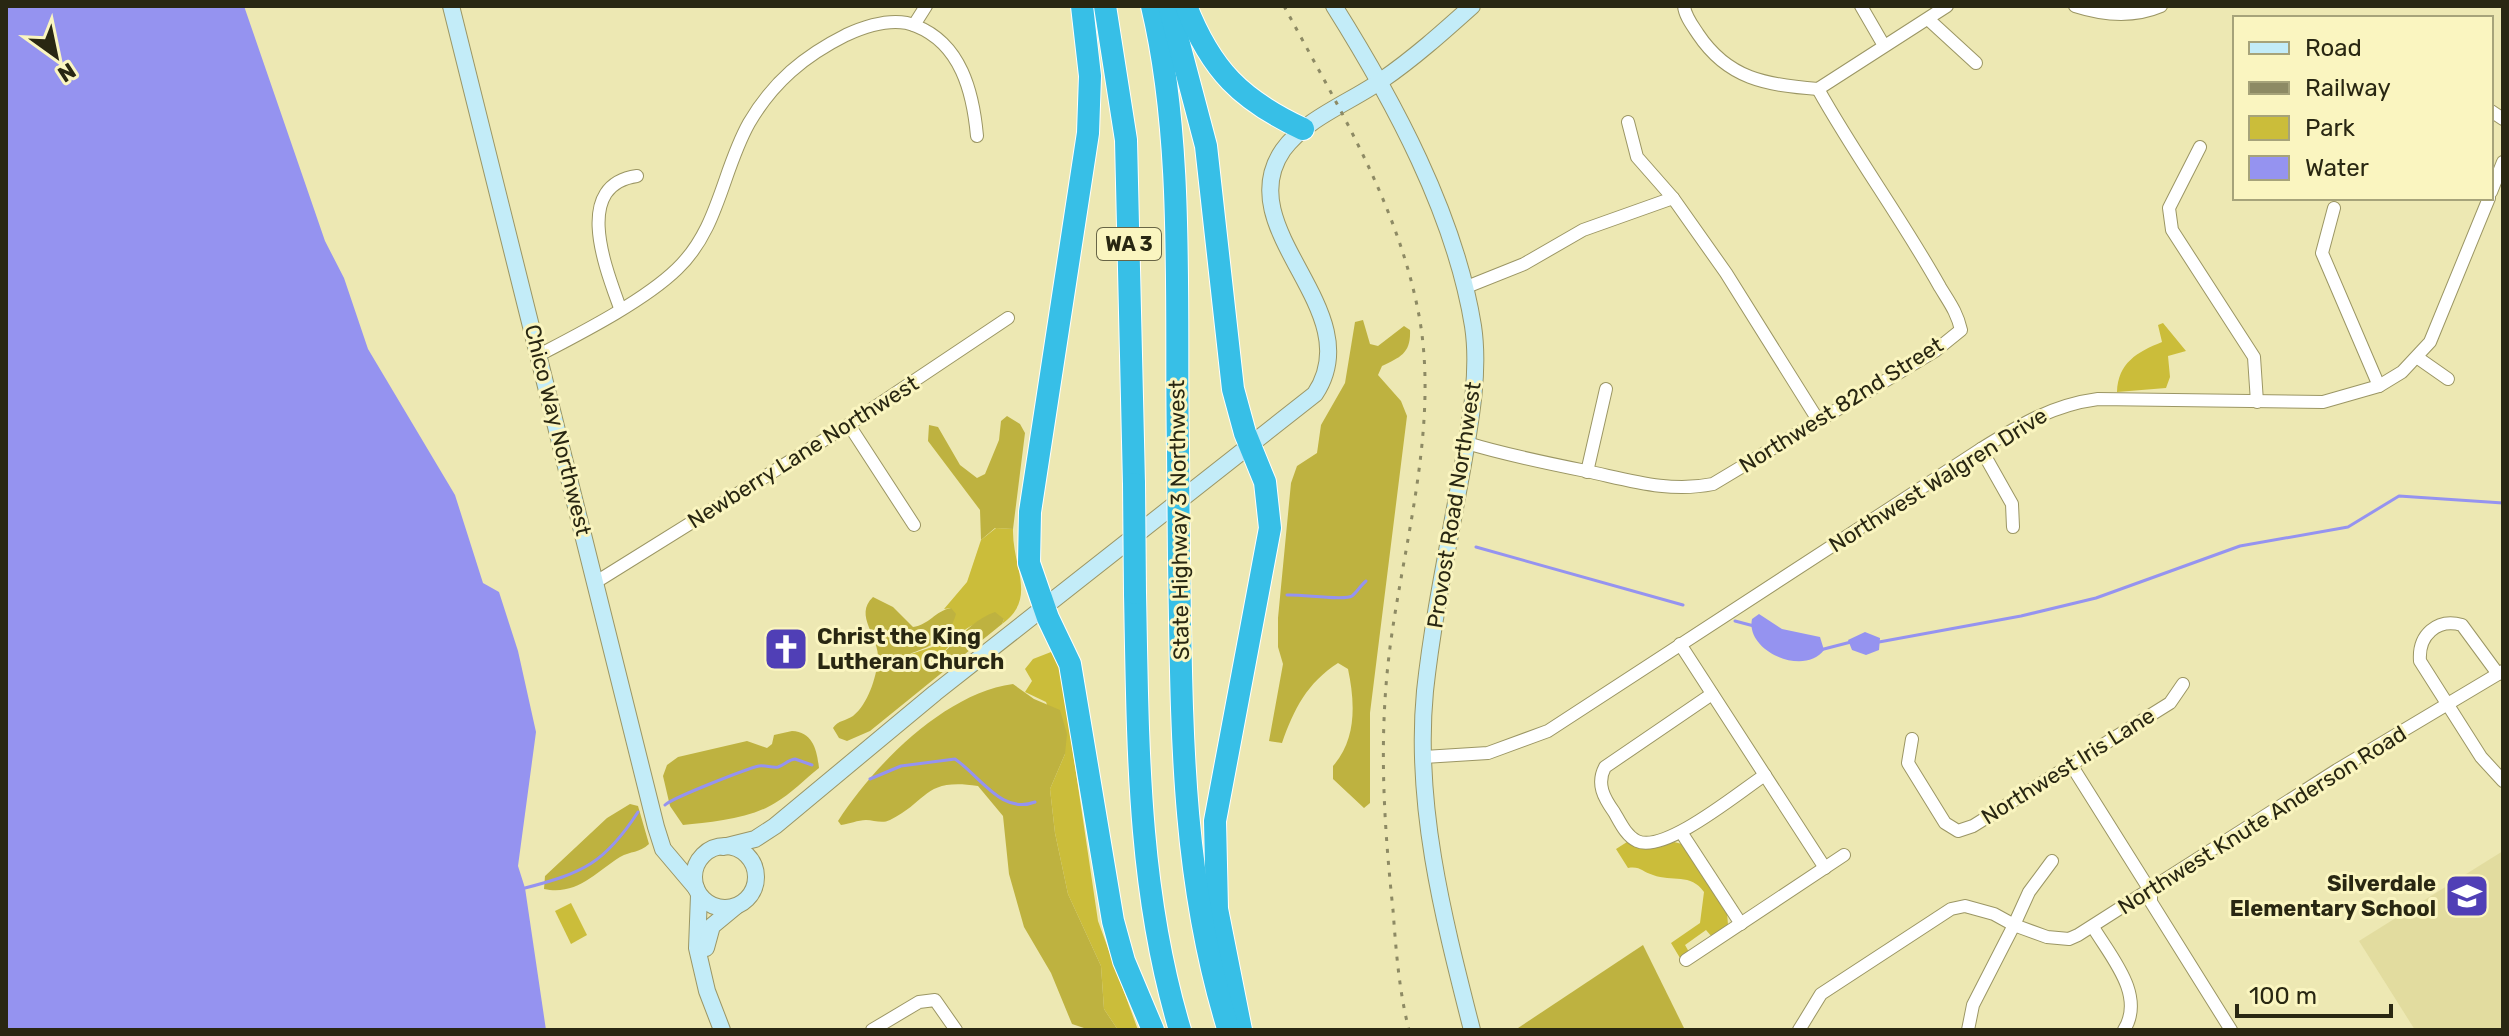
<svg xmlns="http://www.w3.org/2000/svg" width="2509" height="1036" font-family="Rubik,sans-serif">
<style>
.built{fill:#e2dc9f}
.green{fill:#cbbd3a}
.forest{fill:#beb240}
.water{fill:#9593f0}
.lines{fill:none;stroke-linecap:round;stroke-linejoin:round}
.stream{stroke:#9593f0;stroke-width:3}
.street-casing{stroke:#9b9664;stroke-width:14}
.secondary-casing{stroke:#9b9664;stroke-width:18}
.highway-casing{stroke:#fff;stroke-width:24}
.street{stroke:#fff;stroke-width:12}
.secondary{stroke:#c3ecf8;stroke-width:16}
.highway{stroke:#37bfe7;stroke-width:22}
.rail{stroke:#8d8a64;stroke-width:3;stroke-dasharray:4 8;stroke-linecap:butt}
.highway-bridge-casing{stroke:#fff;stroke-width:24;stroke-linecap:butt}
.highway-bridge{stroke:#37bfe7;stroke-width:22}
.labels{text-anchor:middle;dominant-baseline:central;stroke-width:6;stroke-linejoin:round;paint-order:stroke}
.shield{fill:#faf5c0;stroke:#686546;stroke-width:2}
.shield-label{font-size:20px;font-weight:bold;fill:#292712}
.street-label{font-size:22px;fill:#292712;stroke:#faf5c0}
.poi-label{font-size:22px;font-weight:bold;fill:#292712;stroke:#faf5c0;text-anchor:start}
</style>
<rect width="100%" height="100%" fill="#ede8b3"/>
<!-- built -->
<polygon class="built" points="2503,851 2503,1030 2415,1030 2359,941"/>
<!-- green -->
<g class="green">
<path d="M2163 323 2186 351 2168 356 2170 377 2166 388 2117 392C2118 363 2137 352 2162 342L2158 325Z"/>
<path d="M996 528 1013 529C1012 567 1038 598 1002 624L1004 619C994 621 982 622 973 625 951 634 936 678 902 670L898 665 902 657 932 647 941 639 951 608 944 609 967 582 981 540Z"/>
<polygon points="1051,652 1059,658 1098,921 1138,1030 1118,1030 1104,1009 1101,966 1068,894 1055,833 1050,789 1065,754 1046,702 1025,692 1032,681 1025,669 1033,659"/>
<path d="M1627 842 1649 849 1674 842 1682 844 1727 912 1728 925 1712 937 1706 930 1685 945 1689 952 1680 958 1671 943 1700 923 1704 892C1691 873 1672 882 1653 875 1642 872 1641 866 1628 868L1616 849Z"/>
<polygon points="571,903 587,935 571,944 555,911"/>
</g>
<!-- forest -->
<g class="forest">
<path d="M1363 320 1370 344 1378 346 1404 326 1410 330C1411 353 1401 357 1382 366L1378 375 1401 401 1407 416 1370 713V803L1364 808 1333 779V766C1357 739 1355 702 1348 669L1338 663C1307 683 1294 709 1282 743L1269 741 1283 664 1278 647V618L1291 483 1297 466 1317 453 1321 425 1345 383 1355 322Z"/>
<polygon points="1007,416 1020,424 1025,433 1013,529 995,528 981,540 980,510 928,441 929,425 938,427 960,465 977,478 985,474 999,440 1001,421"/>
<path d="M873 597 893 607 913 627C929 625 935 611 951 608L956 614C944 656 905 645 898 666L908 672C947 664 960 624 995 612L1004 619 1002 624 870 731 847 741 839 738 833 728C838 720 846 721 853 716 868 704 876 678 878 660 880 636 853 616 873 597Z"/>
<path d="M1013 684 1034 699 1060 710 1067 734 1065 754 1050 789 1055 833 1068 894 1101 966 1104 1009 1118 1030H1090L1072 1024 1051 973 1024 927 1009 874 1003 816 978 786C923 778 930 800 890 820 882 824 874 820 866 820 858 820 849 824 841 825L838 821C874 765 945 693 1013 684Z"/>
<path d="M792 731C813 732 817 750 819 768 805 779 791 794 775 803 752 818 710 823 683 825L670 806 663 776 667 765 678 757 747 741 767 748 772 744 774 735Z"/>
<path d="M630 804 638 806 649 844C639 853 631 851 620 857 596 872 577 896 544 889L545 876 607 818Z"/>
<polygon points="1643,945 1685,1030 1515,1030"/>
</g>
<!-- water -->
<g class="water">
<polygon points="6,6 244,6 325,241 344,278 368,349 455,495 483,583 499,592 518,651 536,732 518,866 525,888 546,1030 6,1030"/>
<path d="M1759 614 1782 629 1820 637 1824 650C1804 677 1745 651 1752 619Z"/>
<polygon points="1865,632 1880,638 1879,650 1866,655 1852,650 1848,640"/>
</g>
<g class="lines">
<!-- stream -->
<g class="stream">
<polyline points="1476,547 1683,605"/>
<path d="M1287 595C1301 594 1344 601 1352 596 1357 592 1361 585 1366 581"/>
<polyline points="1735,621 1754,626"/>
<polyline points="1879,642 2021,616 2096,598 2240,546 2348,527 2399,496 2503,503"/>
<polyline points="1820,650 1851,642"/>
<path d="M870 779 901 766 955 759C981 777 1002 815 1035 802"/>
<path d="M665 805C672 798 746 769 759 766 765 765 772 768 778 767 784 765 788 760 795 759L812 765"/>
<path d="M525 888C583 873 605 863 638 812"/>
</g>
<!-- street casing -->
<g class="street-casing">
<g id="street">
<path d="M1684 6C1685 16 1692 25 1698 34 1728 79 1766 85 1818 89"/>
<polyline points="1861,6 1883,44"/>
<path d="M2075 6C2103 15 2133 18 2161 6"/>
<polyline points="1928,19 1976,63"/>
<polyline points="914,25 926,6"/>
<polyline points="1818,89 1947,6"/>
<polyline points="2491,111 2503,119"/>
<polyline points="1628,122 1637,157 1673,198 1726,273 1818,420"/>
<polyline points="2200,147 2169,208 2172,230 2254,357 2257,402"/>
<polyline points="2491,192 2503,162"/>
<polyline points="2334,208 2322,253 2379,386"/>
<polyline points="1464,288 1524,264 1583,230 1673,198"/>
<path d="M620 308C606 269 572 185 637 176"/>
<path d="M539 355C581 333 644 301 677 269 719 229 722 171 749 123 773 82 804 56 846 35 866 26 895 17 916 26 961 44 973 92 977 136"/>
<polyline points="2418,358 2448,379"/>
<polyline points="849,425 914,525"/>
<path d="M1467 443C1506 455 1546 463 1586 471 1629 480 1669 493 1713 484L1935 351 1961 330C1957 312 1949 302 1940 287 1902 219 1856 157 1818 89"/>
<polyline points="1981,449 2012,504 2013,527"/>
<polyline points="1587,472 1606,389"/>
<polyline points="596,582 848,425 1008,318"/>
<polyline points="1680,644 1825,868"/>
<path d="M2498 674 2462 625C2437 618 2418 635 2420 661L2481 757 2503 781"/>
<path d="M1712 694 1605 767C1596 784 1604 798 1614 812 1620 822 1626 836 1637 841 1665 854 1739 792 1765 775"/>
<polyline points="1912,739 1908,763 1945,823 1958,831 1973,826 2170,703 2183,684"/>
<path d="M1424 757 1488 753 1548 731 1981 449C2020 425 2052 405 2098 399L2323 402 2379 386 2402 372 2430 342 2489 198"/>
<polyline points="2070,763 2151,892 2151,902 2231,1030"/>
<polyline points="1681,832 1741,924"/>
<polyline points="2052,861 2029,892 2014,925 2047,937 2069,939 2078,935 2337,770 2503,671"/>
<path d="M2093 927C2110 956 2146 995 2124 1030"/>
<polyline points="1686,960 1844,855"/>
<polyline points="872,1030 919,1002 935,1000 956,1030"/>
<polyline points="1799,1030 1821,994 1951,909 1965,906 1994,914 2014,925 1973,1005 1968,1030"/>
</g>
</g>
<!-- secondary casing -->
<g class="secondary-casing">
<g id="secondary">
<polyline points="451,6 656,827 663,849 696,888"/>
<path d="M1334 6C1393 100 1455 214 1473 326 1480 372 1470 424 1462 470 1449 543 1433 617 1425 691 1414 806 1444 920 1472 1030"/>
<circle cx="725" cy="877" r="31"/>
<path d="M723 847 755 839 775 826 935 693 1315 394C1371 310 1228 230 1283 150 1306 118 1351 102 1382 80 1414 58 1443 32 1472 6"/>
<polyline points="699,895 697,948 707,991 722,1030"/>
<polyline points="706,948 712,926 735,907"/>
</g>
</g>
<!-- highway casing -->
<g class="highway-casing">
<g id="highway">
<polyline points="1082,6 1090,76 1088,133 1030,512 1029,563 1048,618 1070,664 1113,921 1124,961 1153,1030"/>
<polyline points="1105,6 1126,140 1134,484"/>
<path d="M1152 6C1185 144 1175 308 1178 450"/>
<polyline points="1169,6 1206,146 1233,389 1245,433 1265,482 1270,528 1215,821 1217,909 1241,1030"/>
<path d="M1186 6C1211 70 1241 100 1303 129"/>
<path d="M1179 561C1182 720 1180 870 1227 1025"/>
<path d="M1135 593C1138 741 1137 887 1180 1030"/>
</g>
</g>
<!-- street -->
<use href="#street" class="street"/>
<!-- secondary -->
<use href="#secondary" class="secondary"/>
<!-- highway -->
<use href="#highway" class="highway"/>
<!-- rail -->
<path class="rail" d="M1284 6C1338 107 1400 207 1420 321 1437 424 1407 531 1392 633 1378 727 1383 816 1393 910 1396 950 1399 991 1409 1030"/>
<!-- highway-bridge casing -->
<g class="highway-bridge-casing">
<g id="highway-bridge">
<polyline points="1178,450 1179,561"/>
<polyline points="1134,484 1135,593"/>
</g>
</g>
<!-- highway-bridge -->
<use href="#highway-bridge" class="highway-bridge"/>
</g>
<!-- icons -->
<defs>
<g id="church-square" transform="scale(2.3)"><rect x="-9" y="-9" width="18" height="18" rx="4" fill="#503fb6" stroke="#faf5c0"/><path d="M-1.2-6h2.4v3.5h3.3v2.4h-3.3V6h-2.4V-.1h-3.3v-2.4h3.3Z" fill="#fff"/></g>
<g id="school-square" transform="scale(2.3)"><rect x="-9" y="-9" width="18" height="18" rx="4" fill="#503fb6" stroke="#faf5c0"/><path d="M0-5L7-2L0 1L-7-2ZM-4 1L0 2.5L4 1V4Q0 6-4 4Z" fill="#fff"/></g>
</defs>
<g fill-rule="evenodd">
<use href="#church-square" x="786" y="649"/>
<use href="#school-square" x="2467" y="896"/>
</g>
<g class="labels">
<!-- shield labels -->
<rect class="shield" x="1097" y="228" width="64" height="32" rx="6"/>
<g class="shield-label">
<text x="1129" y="244">WA 3</text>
</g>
<!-- street labels -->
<g class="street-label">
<text transform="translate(1841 405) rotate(-32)">Northwest 82nd Street</text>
<text transform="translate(558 430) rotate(76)">Chico Way Northwest</text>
<text transform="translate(803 452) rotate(-32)">Newberry Lane Northwest</text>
<text transform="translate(1938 480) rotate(-32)">Northwest Walgren Drive</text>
<text transform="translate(1454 505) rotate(-81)">Provost Road Northwest</text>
<text transform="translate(1179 520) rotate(-91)">State Highway 3 Northwest</text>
<text transform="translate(2068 766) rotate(-32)">Northwest Iris Lane</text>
<text transform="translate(2262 820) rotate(-32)">Northwest Knute Anderson Road</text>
</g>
<!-- poi labels -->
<g class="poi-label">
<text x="817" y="636">Christ the King<tspan x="817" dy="25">Lutheran Church</tspan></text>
<text x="2436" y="883" text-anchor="end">Silverdale<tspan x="2436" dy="25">Elementary School</tspan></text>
</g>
</g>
<!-- border -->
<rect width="2509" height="1036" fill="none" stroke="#292712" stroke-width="16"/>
<!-- legend -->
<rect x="2233" y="16" width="260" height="184" fill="#faf5c0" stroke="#a6a37a" stroke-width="2"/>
<rect x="2249" y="42" width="40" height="12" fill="#c3ecf8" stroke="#a6a37a" stroke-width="2"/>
<text x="2305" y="56" font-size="24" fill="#292712">Road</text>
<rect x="2249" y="82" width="40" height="12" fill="#8d8a64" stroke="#a6a37a" stroke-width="2"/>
<text x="2305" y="96" font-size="24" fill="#292712">Railway</text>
<rect x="2249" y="116" width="40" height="24" fill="#cbbd3a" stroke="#a6a37a" stroke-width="2"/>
<text x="2305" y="136" font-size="24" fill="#292712">Park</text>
<rect x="2249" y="156" width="40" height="24" fill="#9593f0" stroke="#a6a37a" stroke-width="2"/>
<text x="2305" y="176" font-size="24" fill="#292712">Water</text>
<!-- north arrow -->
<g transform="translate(56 56) rotate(147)" stroke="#faf5c0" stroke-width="6" paint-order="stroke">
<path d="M0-6L14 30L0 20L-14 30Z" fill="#292712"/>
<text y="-12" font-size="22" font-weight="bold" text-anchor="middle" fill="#292712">N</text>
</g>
<!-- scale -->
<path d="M2237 1004v12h154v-12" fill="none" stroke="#292712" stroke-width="4"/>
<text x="2249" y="1004" font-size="24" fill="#292712" stroke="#faf5c0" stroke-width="6" paint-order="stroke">100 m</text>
</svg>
